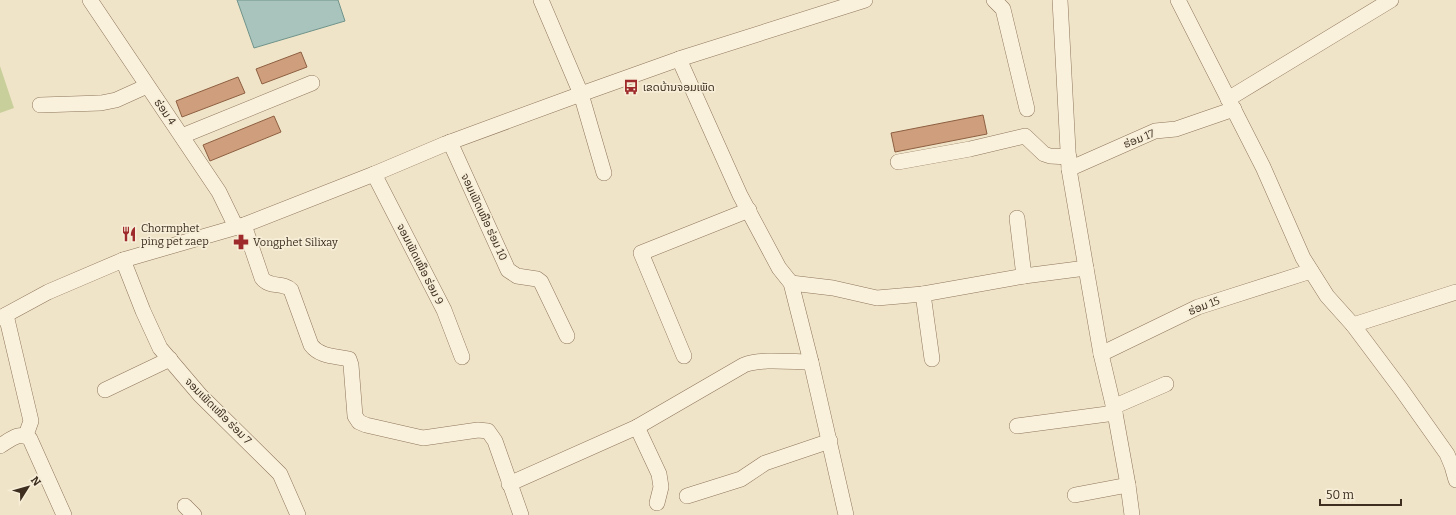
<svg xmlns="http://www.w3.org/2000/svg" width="1456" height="515" font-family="Bitter,'Noto Sans Lao',serif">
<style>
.green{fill:#c9cf9b}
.water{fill:#a9c4bc;stroke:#6f938a}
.building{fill:#cf9f7d;stroke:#8d5f41}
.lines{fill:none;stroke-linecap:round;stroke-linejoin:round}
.minor-casing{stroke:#8d765c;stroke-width:16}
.minor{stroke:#faf1dc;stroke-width:15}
.labels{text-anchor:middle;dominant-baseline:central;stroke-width:3.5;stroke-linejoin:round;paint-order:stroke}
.poi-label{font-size:11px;fill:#3d2e20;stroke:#f7eed8;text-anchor:start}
.street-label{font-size:11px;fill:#3d2e20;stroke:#f7eed8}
</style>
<rect width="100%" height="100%" fill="#f0e4c8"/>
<!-- green -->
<polygon class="green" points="0,66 14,108 0,113"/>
<!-- water -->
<polygon class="water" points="237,0 338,0 345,21 254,48"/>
<!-- building -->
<g class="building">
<polygon points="301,52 307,67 262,84 256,69"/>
<polygon points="238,77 245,93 182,117 176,101"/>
<polygon points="983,115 987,134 895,152 891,133"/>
<polygon points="274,116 281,132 210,161 203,145"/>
</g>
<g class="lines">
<!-- minor casing -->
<g class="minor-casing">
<g id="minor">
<polyline points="90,0 219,192 236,227"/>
<polyline points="541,0 581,94 604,173"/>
<polyline points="994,0 1003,9 1027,109"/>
<polyline points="1060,0 1069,169 1086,268 1101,354 1115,413 1128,485 1132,515"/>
<polyline points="1178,0 1263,167 1303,258 1327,296 1353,325 1401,389 1447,454 1452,466 1456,480"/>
<polyline points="679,59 740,195 779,268 791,283 811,362 846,515"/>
<polyline points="1228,99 1391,0"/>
<polyline points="40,105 101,103 116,100 147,86"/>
<polyline points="182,136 312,83"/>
<polyline points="450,142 508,270 517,276 537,279 541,282 567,336"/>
<polyline points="898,162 970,149 1025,136 1044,154 1050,156 1069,157"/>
<polyline points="1069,169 1155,131 1176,129 1234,109"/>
<polyline points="374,174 444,310 462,357"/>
<polyline points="1017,218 1024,276"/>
<path d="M244 225 262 278C269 288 284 282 291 290L311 345C320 357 335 356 349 359L351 365 355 416 359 422 366 425 423 438 478 430 488 431 495 441 521 515"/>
<polyline points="123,260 143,311 160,348 200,395 280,474 298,515"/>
<polyline points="791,283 833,288 877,298 923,294"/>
<polyline points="6,315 31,421 26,435"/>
<polyline points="0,318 48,292 123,260 244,225 374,174 445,144 581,94 679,59 865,0"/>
<polyline points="1353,325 1456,292"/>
<polyline points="1101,354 1198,307 1311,271"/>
<polyline points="684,356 641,253 749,210"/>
<polyline points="932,359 923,294 1024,276 1086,268"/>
<polyline points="105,390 170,359"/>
<polyline points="1113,407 1166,384"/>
<polyline points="1017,426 1115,413"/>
<polyline points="637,427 659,474 661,487 657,503"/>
<path d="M0 446C10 440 20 430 30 439L64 515"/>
<path d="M509 484 637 427 744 365C760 358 793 362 811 362"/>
<polyline points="1075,495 1128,485"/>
<polyline points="687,496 741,479 765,463 830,441"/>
<polyline points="185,506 194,515"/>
</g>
</g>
<!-- minor -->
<use href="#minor" class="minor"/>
</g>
<!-- icons -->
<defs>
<g id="bus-bare" transform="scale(1.2)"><path d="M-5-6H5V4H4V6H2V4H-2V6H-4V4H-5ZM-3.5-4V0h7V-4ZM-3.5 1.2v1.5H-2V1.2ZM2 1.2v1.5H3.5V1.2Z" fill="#9e2a2b" stroke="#f7eed8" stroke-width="2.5" paint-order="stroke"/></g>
<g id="restaurant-bare" transform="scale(1.2)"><path d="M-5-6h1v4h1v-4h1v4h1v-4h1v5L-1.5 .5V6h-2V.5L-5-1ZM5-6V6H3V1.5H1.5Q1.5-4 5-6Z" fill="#9e2a2b" stroke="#f7eed8" stroke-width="2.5" paint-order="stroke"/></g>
<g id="pharmacy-bare" transform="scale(1.2)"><path d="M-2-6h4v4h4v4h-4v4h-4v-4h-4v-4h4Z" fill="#9e2a2b" stroke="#f7eed8" stroke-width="2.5" paint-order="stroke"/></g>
</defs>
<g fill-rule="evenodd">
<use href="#bus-bare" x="631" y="87"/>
<use href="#restaurant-bare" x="129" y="234"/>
<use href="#pharmacy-bare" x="241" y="242"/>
</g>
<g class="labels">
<!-- poi labels -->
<g class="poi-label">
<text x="643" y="87">ເຂດບ້ານຈອມເພັດ</text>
<text x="141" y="228">Chormphet<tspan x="141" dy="13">ping pet zaep</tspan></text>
<text x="253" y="242">Vongphet Silixay</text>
</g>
<!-- street labels -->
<g class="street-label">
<text transform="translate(165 112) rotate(55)">ຮ່ອມ 4</text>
<text transform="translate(1139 139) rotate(-22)">ຮ່ອມ 17</text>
<text transform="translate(484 217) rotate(65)">ຈອມເພັດເໜືອ ຮ່ອມ 10</text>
<text transform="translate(420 264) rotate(63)">ຈອມເພັດເໜືອ ຮ່ອມ 9</text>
<text transform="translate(1204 306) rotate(-21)">ຮ່ອມ 15</text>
<text transform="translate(218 411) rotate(45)">ຈອມເພັດເໜືອ ຮ່ອມ 7</text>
</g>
</g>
<!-- north arrow -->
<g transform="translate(28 487) rotate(53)" stroke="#f7eed8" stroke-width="3" paint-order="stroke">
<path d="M0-3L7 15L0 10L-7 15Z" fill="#3d2e20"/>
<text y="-6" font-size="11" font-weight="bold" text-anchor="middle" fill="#3d2e20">N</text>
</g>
<!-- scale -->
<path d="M1320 499v6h81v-6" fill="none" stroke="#3d2e20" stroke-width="2"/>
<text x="1326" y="499" font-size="12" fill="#3d2e20" stroke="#f7eed8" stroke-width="3" paint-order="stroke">50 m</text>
</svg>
